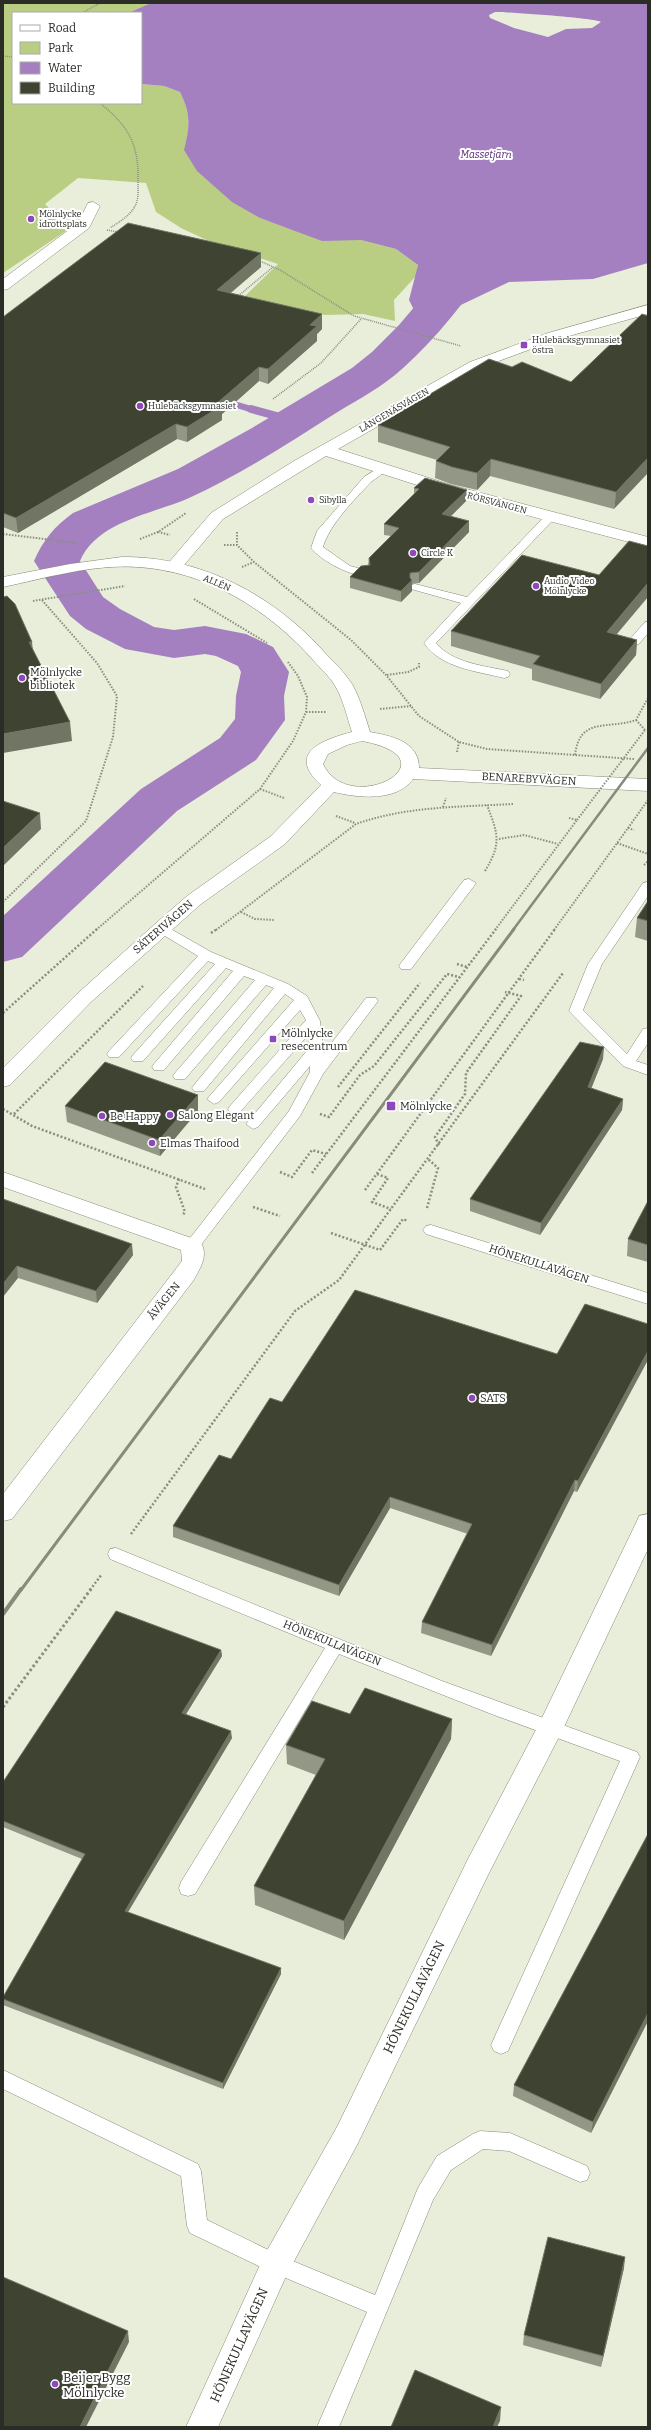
<svg xmlns="http://www.w3.org/2000/svg" width="651" height="2430" font-family="Bitter,serif">
<style>
.green{fill:#bace83}
.water{fill:#a480c0;fill-rule:evenodd}
.lines{fill:none;stroke-linecap:round;stroke-linejoin:round}
.stream-far1{stroke:#a480c0;stroke-width:6}
.stream{stroke:#a480c0;stroke-width:8}
.river{fill:#a480c0;fill-rule:evenodd}
.lane-casing{stroke:#868b78;stroke-width:1}
.street-casing{stroke:#868b78;stroke-width:1}
.secondary-casing{stroke:#868b78;stroke-width:1}
.path-far3{stroke:#8a8e80;stroke-width:1.5;stroke-dasharray:1 1;stroke-linecap:butt}
.path-far2{stroke:#8a8e80;stroke-width:2;stroke-dasharray:1.5 1.5;stroke-linecap:butt}
.path-far1{stroke:#8a8e80;stroke-width:2.5;stroke-dasharray:2 2;stroke-linecap:butt}
.path{stroke:#8a8e80;stroke-width:3;stroke-dasharray:2.5 2.5;stroke-linecap:butt}
.lane{fill:#fff;fill-rule:evenodd}
.street{fill:#fff;fill-rule:evenodd}
.secondary{fill:#fff;fill-rule:evenodd}
.rail-far2{stroke:#868b7c;stroke-width:2.5}
.rail-far1{stroke:#868b7c;stroke-width:3}
.rail{stroke:#868b7c;stroke-width:4}
.path-bridge{stroke:#8a8e80;stroke-width:2;stroke-dasharray:1.5 1.5;stroke-linecap:butt}
.wall{fill:#939886}
.shaded-wall{fill:#717664}
.building{fill:#3e4332;stroke:#717664}
.poi-dot{fill:#8d48bb;stroke:#fff;stroke-width:1.5}
.labels{text-anchor:middle;dominant-baseline:central;stroke-width:4;stroke-linejoin:round;paint-order:stroke}
.far-poi-label{font-size:9px;fill:#2a2d25;stroke:#fff;text-anchor:start}
.far-street-label{font-size:9px;fill:#2a2d25;stroke:#fff}
.far-water-label{font-size:10px;font-style:italic;fill:#4c1d6b;stroke:#fff}
.poi-label{font-size:11px;fill:#2a2d25;stroke:#fff;text-anchor:start}
.street-label{font-size:11px;fill:#2a2d25;stroke:#fff}
.near-street-label{font-size:13px;fill:#2a2d25;stroke:#fff}
.near-poi-label{font-size:13px;fill:#2a2d25;stroke:#fff;text-anchor:start}
</style>
<rect width="100%" height="100%" fill="#e8eed9"/>
<!-- green -->
<path class="green" d="M3 3H151L128 13H13V103H141V84L164 86 180 92C191 114 190 127 185 150L260 218 322 240H361L396 249 418 265 416 276 394 300 395 321 363 314 325 315 243 298 278 264 213 243 181 228 156 212 146 183 78 178 45 204 69 229 3 273Z"/>
<!-- water -->
<path class="water" d="M151 3H648V263L593 279 509 282 421 324 409 300 418 265 396 249 361 240 322 241 260 218 232 202 197 171 184 150C190 127 191 114 180 92L164 86 141 84V13H128ZM495 12C507 12 596 18 601 22L592 28 566 29 548 37 514 28 490 18 489 15Z"/>
<g class="lines">
<!-- stream-far1 -->
<polyline class="stream-far1" points="220,400 254,410"/>
<!-- stream -->
<polyline class="stream" points="251,409 295,421"/>
<!-- river -->
<path class="river" d="M474 249 488 253 493 261C467 299 436 339 402 369 382 387 359 399 336 413 289 443 240 475 189 498 153 514 97 521 80 561L103 597 120 609 154 627 174 630 205 626 246 634 273 647 289 672 284 696 285 720 256 760 177 811 22 957 3 962V916L141 789 220 738 235 719 236 696 241 672 238 666 216 656 205 654 174 658 125 649 86 629 70 616 34 561C43 540 55 526 73 513L178 469 252 428 352 368 372 352 399 325 460 253Z"/>
<!-- lane casing -->
<g class="lane-casing">
<g id="lane">
<path d="M380 467 385 470C382 475 376 478 371 482 355 499 329 525 323 547L350 566 369 571V575C354 579 320 560 311 548L317 531 364 477Z"/>
<path d="M550 514 554 515V519L436 643C452 663 485 666 508 671L510 674 508 677 504 678C476 671 441 668 424 643L461 603 411 589V585L415 584 467 597 546 515Z"/>
<polygon points="648,621 648,633 639,644 631,644 629,641 631,638 644,623"/>
<polygon points="469,879 476,883 474,886 411,969 401,969 399,966 401,963 464,880"/>
<polygon points="648,882 648,896 602,964 583,1010 627,1054 643,1029 648,1028 648,1043 636,1061 648,1065 648,1075 623,1066 569,1011 588,964 643,883"/>
<polygon points="162,924 211,952 288,984 307,996 320,1021 324,1053 366,998 376,998 378,1001 323,1074 300,1116 197,1250 187,1250 184,1246 187,1242 289,1111 310,1072 310,1066 258,1127 253,1129 246,1124 310,1047 308,1035 240,1112 230,1112 228,1109 230,1106 306,1020 300,1010 219,1102 214,1104 207,1099 294,1000 285,994 204,1091 194,1091 192,1088 194,1085 274,988 266,985 185,1079 175,1079 173,1076 175,1073 255,980 244,976 164,1070 154,1070 152,1067 154,1064 233,971 226,968 143,1061 133,1061 131,1058 133,1055 215,964 208,961 119,1057 109,1057 107,1054 109,1051 198,956 157,931 155,928 157,925"/>
<polygon points="431,1225 648,1293 648,1304 426,1234 423,1230 426,1226"/>
<polygon points="116,1548 442,1681 637,1752 640,1757 508,2051 501,2054 494,2051 491,2045 620,1761 494,1715 339,1654 195,1894 188,1896 181,1894 179,1888 181,1882 325,1648 110,1559 108,1554 110,1549"/>
<polygon points="3,2070 198,2164 201,2171 207,2220 283,2257 375,2295 418,2188 437,2156 473,2134 480,2131 510,2133 587,2166 590,2173 587,2180 580,2182 509,2151 483,2149 451,2170 433,2200 339,2427 317,2427 367,2312 269,2271 190,2233 187,2226 181,2176 3,2089"/>
</g>
</g>
<!-- street casing -->
<g class="street-casing">
<g id="street">
<polygon points="93,202 100,206 89,228 8,289 3,290 3,279 78,223 88,203"/>
<polygon points="648,305 648,314 558,339 480,368 338,449 451,485 648,537 648,547 439,492 326,456 223,519 179,571 167,571 165,567 211,513 294,461 470,362 548,333"/>
<path d="M3 1172 200 1241C209 1255 201 1267 193 1281L12 1519 3 1521V1494L182 1261 181 1250 3 1187Z"/>
</g>
</g>
<!-- secondary casing -->
<g class="secondary-casing">
<g id="secondary">
<path d="M122 557C201 556 275 596 326 654 335 663 345 673 352 684 360 698 365 716 370 732 391 736 419 741 419 768L648 779V791L413 779C397 802 358 798 334 792L285 844 201 904 91 1002 10 1085 3 1087V1068L77 994 155 924 187 896 271 836 321 785C286 753 322 740 352 732 347 717 343 698 334 684 329 676 321 669 314 661 269 610 207 571 137 567 93 564 46 578 3 587V577L70 564ZM362 741C459 759 349 819 323 764L328 754 347 745Z"/>
<polygon points="648,1514 648,1549 563,1729 489,1873 357,2145 287,2274 218,2427 186,2427 265,2254 337,2127 468,1859 538,1726 636,1523 639,1516"/>
</g>
</g>
<!-- path-far3 -->
<g class="path-far3">
<polyline points="82,13 100,3"/>
<polyline points="3,56 13,57"/>
<path d="M100 103C129 127 139 144 138 182 138 189 139 199 135 206 130 216 119 222 110 228"/>
<polyline points="107,230 118,232"/>
<polyline points="260,261 280,270 354,316 461,346"/>
<polyline points="237,297 273,267"/>
<polyline points="273,399 321,363 361,319"/>
</g>
<!-- path-far2 -->
<g class="path-far2">
<polyline points="158,532 170,535"/>
<polyline points="237,532 237,545"/>
<polyline points="3,534 78,543"/>
<polyline points="140,539 158,532 186,513"/>
<polyline points="224,545 237,545 254,562 351,640 386,675 419,716 459,742 487,749 634,759"/>
<polyline points="242,567 254,562"/>
<polyline points="194,599 267,643"/>
<polyline points="33,601 125,586"/>
<polyline points="387,675 408,672 419,667 419,663"/>
<polyline points="380,709 411,706"/>
<polyline points="306,712 327,712"/>
<polyline points="636,720 645,730"/>
<polyline points="457,752 459,742"/>
<path d="M575 755C580 716 607 730 636 720L648 698"/>
<polyline points="260,789 284,798"/>
<polyline points="443,807 446,798"/>
<polyline points="336,816 355,823"/>
<polyline points="499,839 524,835 558,844"/>
<polyline points="617,843 648,854"/>
<polyline points="644,865 648,861"/>
<path d="M485 871C502 843 498 834 487 805"/>
<polyline points="3,902 86,821 113,737 117,696 97,663 41,599"/>
<polyline points="241,912 255,919 274,920"/>
<polyline points="96,930 260,789 293,741 306,712 307,697 298,676 288,662"/>
<path d="M216 930 356 824C407 806 460 807 513 804"/>
<polyline points="495,930 577,820 569,818"/>
<polyline points="554,930 628,828 634,830"/>
</g>
<!-- path-far1 -->
<g class="path-far1">
<polyline points="211,933 217,929"/>
<polyline points="457,964 467,967"/>
<polyline points="519,979 524,980"/>
<polyline points="3,1013 97,929"/>
<polyline points="338,1087 420,983"/>
<polyline points="3,1109 32,1126 205,1189"/>
<polyline points="14,1114 143,986"/>
<polyline points="320,1114 329,1117 360,1075 374,1066 447,974 459,977"/>
<polyline points="439,1145 435,1137 465,1094 466,1073 521,996 505,992"/>
<polyline points="280,1172 292,1177 312,1150 326,1154"/>
<polyline points="312,1173 496,929"/>
<polyline points="377,1174 388,1178 372,1202 391,1209"/>
<polyline points="179,1179 176,1187 185,1212 182,1216"/>
<polyline points="365,1190 555,929"/>
<polyline points="253,1207 280,1216"/>
<polyline points="427,1208 438,1168 428,1159"/>
<polyline points="331,1233 380,1250 403,1219 408,1221"/>
<polyline points="131,1534 295,1311 339,1280 563,973"/>
<polyline points="90,1590 102,1574"/>
</g>
<!-- path -->
<polyline class="path" points="3,1707 91,1589"/>
<!-- lane -->
<use href="#lane" class="lane"/>
<!-- street -->
<use href="#street" class="street"/>
<!-- secondary -->
<use href="#secondary" class="secondary"/>
<!-- rail-far2 -->
<polyline class="rail-far2" points="513,930 648,748"/>
<!-- rail-far1 -->
<polyline class="rail-far1" points="21,1590 514,929"/>
<!-- rail -->
<polyline class="rail" points="3,1614 21,1589"/>
<!-- path-bridge -->
<g class="path-bridge">
<polyline points="577,820 645,730"/>
<polyline points="628,828 648,800"/>
</g>
</g>
<!-- wall -->
<g class="wall">
<polygon points="261,253 261,267 231,293 322,314 322,329 317,334 317,341 268,384 259,381 222,414 222,420 187,442 177,439 18,533 3,527 3,317"/>
<polygon points="642,314 614,509 490,476 477,490 451,484 435,478 436,461 437,460 378,442 378,425 512,367 571,382"/>
<polygon points="414,488 467,490 466,501 451,516 469,532 419,583 412,584 412,591 401,602 350,588 350,577 368,565 369,558 391,536 384,535 384,524 414,494"/>
<polygon points="451,631 616,634 637,640 636,655 600,699 532,680 532,669 451,646"/>
<polygon points="648,901 648,941 635,937 637,918"/>
<polygon points="603,1059 591,1089 623,1099 622,1110 540,1235 470,1211 470,1199"/>
<polygon points="198,1095 198,1111 160,1156 67,1122 65,1106"/>
<polygon points="3,1199 133,1255 97,1303 18,1278"/>
<polygon points="648,1201 648,1262 627,1256 628,1239"/>
<polygon points="648,1324 577,1492 574,1491 491,1656 421,1633 422,1622 468,1534 390,1508 339,1596 173,1537 173,1526 231,1459 282,1402 557,1354"/>
<polygon points="221,1650 222,1656 186,1714 232,1738 128,1912 281,1974 223,2089 3,2005 3,1997 82,1859 3,1827 3,1782"/>
<polygon points="350,1714 452,1719 451,1739 344,1940 255,1905 254,1886 316,1775 287,1764 286,1745"/>
<polygon points="648,1834 648,2021 591,2133 513,2096 514,2085"/>
<polygon points="624,2268 601,2367 523,2345 524,2335"/>
</g>
<!-- shaded-wall -->
<g class="shaded-wall">
<polygon points="261,253 261,267 217,304 217,290"/>
<polygon points="322,314 322,329 317,334 317,341 268,384 268,369 310,325"/>
<polygon points="259,367 259,381 222,414 222,420 187,442 187,427 216,404"/>
<polygon points="176,424 177,439 18,533 16,518"/>
<polygon points="648,458 648,473 614,509 616,492"/>
<polygon points="491,459 490,476 477,490 477,473"/>
<polygon points="467,490 466,501 442,525 442,514"/>
<polygon points="469,521 469,532 419,583 419,572"/>
<polygon points="412,580 412,591 401,602 401,591"/>
<polygon points="648,583 648,597 606,647 607,632"/>
<polygon points="637,640 636,655 600,699 601,684"/>
<polygon points="29,642 32,642 34,660"/>
<polygon points="70,722 72,741 3,753 3,734"/>
<polygon points="40,813 41,829 3,866 3,848"/>
<polygon points="604,1047 603,1059 587,1099 588,1087"/>
<polygon points="198,1095 198,1111 160,1156 159,1140"/>
<polygon points="623,1099 622,1110 540,1235 541,1223"/>
<polygon points="132,1244 133,1255 97,1303 96,1291"/>
<polygon points="17,1266 18,1278 3,1297 3,1284"/>
<polygon points="648,1351 648,1360 577,1492 578,1481"/>
<polygon points="575,1480 574,1491 491,1656 492,1645"/>
<polygon points="390,1497 390,1508 339,1596 339,1585"/>
<polygon points="221,1650 222,1656 183,1719 182,1713"/>
<polygon points="452,1719 451,1739 344,1940 344,1921"/>
<polygon points="231,1731 232,1738 125,1917 125,1911"/>
<polygon points="281,1968 281,1974 223,2089 223,2083"/>
<polygon points="648,2013 648,2021 591,2133 593,2122"/>
<polygon points="625,2257 624,2268 601,2367 603,2356"/>
<polygon points="128,2331 129,2342 86,2427 80,2427"/>
<polygon points="501,2407 500,2421 497,2427 493,2427"/>
</g>
<!-- building -->
<g class="building">
<polygon points="128,223 261,253 217,290 322,314 310,325 317,326 268,369 259,367 216,404 221,406 187,427 176,424 16,518 3,513 3,317"/>
<polygon points="642,314 648,316 648,458 616,492 491,459 477,473 452,467 436,461 450,447 378,425 489,359 512,367 522,362 571,382"/>
<polygon points="425,478 467,490 442,514 469,521 419,572 410,573 410,578 412,580 401,591 350,577 361,566 370,565 369,558 399,528 384,524 419,489 414,488"/>
<polygon points="629,541 648,546 648,583 607,632 637,640 601,684 533,664 540,656 451,631 522,555 599,575"/>
<polygon points="7,596 15,604 32,642 29,642 70,722 3,734 3,597"/>
<polygon points="3,801 40,813 3,848"/>
<polygon points="648,901 648,921 637,918"/>
<polygon points="580,1042 604,1047 588,1087 623,1099 541,1223 470,1199"/>
<polygon points="105,1062 198,1095 159,1140 65,1106"/>
<polygon points="3,1199 132,1244 96,1291 17,1266 3,1284"/>
<polygon points="648,1201 648,1245 628,1239"/>
<polygon points="355,1290 557,1354 585,1304 648,1324 648,1351 578,1481 575,1480 492,1645 422,1622 472,1524 390,1497 339,1585 173,1526 219,1455 231,1459 270,1398 282,1402"/>
<polygon points="116,1611 221,1650 182,1713 231,1731 125,1911 281,1968 223,2083 3,1999 3,1997 85,1854 3,1821 3,1782"/>
<polygon points="365,1688 452,1719 344,1921 254,1886 325,1759 286,1745 312,1701 350,1714"/>
<polygon points="648,1834 648,2013 593,2122 514,2085"/>
<polygon points="548,2237 625,2257 603,2356 524,2335"/>
<polygon points="3,2277 128,2331 80,2427 3,2427"/>
<polygon points="415,2370 501,2407 493,2427 391,2427"/>
</g>
<!-- markers -->
<g class="poi-dot">
<circle cx="31" cy="219" r="4"/>
<rect x="520" y="341" width="8" height="8" rx="2"/>
<circle cx="140" cy="406" r="4"/>
<circle cx="311" cy="500" r="4"/>
<circle cx="413" cy="553" r="4"/>
<circle cx="536" cy="586" r="4"/>
<circle cx="22" cy="678" r="4"/>
<rect x="269" y="1035" width="8" height="8" rx="2"/>
<rect x="386" y="1101" width="10" height="10" rx="2"/>
<circle cx="170" cy="1115" r="4"/>
<circle cx="102" cy="1116" r="4"/>
<circle cx="152" cy="1143" r="4"/>
<circle cx="472" cy="1398" r="4"/>
<circle cx="55" cy="2384" r="4"/>
</g>
<g class="labels">
<!-- far-poi labels -->
<g class="far-poi-label">
<text x="39" y="214">Mölnlycke<tspan x="39" dy="10">idrottsplats</tspan></text>
<text x="532" y="340">Hulebäcksgymnasiet<tspan x="532" dy="10">östra</tspan></text>
<text x="148" y="406">Hulebäcksgymnasiet</text>
<text x="319" y="500">Sibylla</text>
<text x="421" y="553">Circle K</text>
<text x="544" y="581">Audio Video<tspan x="544" dy="10">Mölnlycke</tspan></text>
</g>
<!-- far-street labels -->
<g class="far-street-label">
<text transform="translate(394 410) rotate(-30)">LÅNGENÄSVÄGEN</text>
<text transform="translate(497 503) rotate(15)">RÖRSVÄNGEN</text>
<text transform="translate(217 583) rotate(23)">ALLÉN</text>
</g>
<!-- far-water labels -->
<g class="far-water-label">
<text x="486" y="155">Massetjärn</text>
</g>
<!-- poi labels -->
<g class="poi-label">
<text x="30" y="672">Mölnlycke<tspan x="30" dy="13">bibliotek</tspan></text>
<text x="281" y="1033">Mölnlycke<tspan x="281" dy="13">resecentrum</tspan></text>
<text x="400" y="1106">Mölnlycke</text>
<text x="178" y="1115">Salong Elegant</text>
<text x="110" y="1116">Be Happy</text>
<text x="160" y="1143">Elmas Thaifood</text>
<text x="480" y="1398">SATS</text>
</g>
<!-- street labels -->
<g class="street-label">
<text transform="translate(529 779) rotate(3)">BENAREBYVÄGEN</text>
<text transform="translate(163 927) rotate(-41)">SÄTERIVÄGEN</text>
<text transform="translate(539 1264) rotate(18)">HÖNEKULLAVÄGEN</text>
<text transform="translate(164 1301) rotate(-51)">ÅVÄGEN</text>
<text transform="translate(332 1643) rotate(22)">HÖNEKULLAVÄGEN</text>
</g>
<!-- near-street labels -->
<g class="near-street-label">
<text transform="translate(414 1997) rotate(-64)">HÖNEKULLAVÄGEN</text>
<text transform="translate(239 2345) rotate(-66)">HÖNEKULLAVÄGEN</text>
</g>
<!-- near-poi labels -->
<g class="near-poi-label">
<text x="63" y="2377">Beijer Bygg<tspan x="63" dy="15">Mölnlycke</tspan></text>
</g>
</g>
<!-- border -->
<rect width="651" height="2430" fill="none" stroke="#2a2d25" stroke-width="8"/>
<!-- legend -->
<rect x="12" y="12" width="130" height="92" fill="#ffffff" stroke="#aaaba8"/>
<rect x="20" y="25" width="20" height="6" fill="#ffffff" stroke="#aaaba8"/>
<text x="48" y="32" font-size="12" fill="#2a2d25">Road</text>
<rect x="20" y="42" width="20" height="12" fill="#bace83" stroke="#aaaba8"/>
<text x="48" y="52" font-size="12" fill="#2a2d25">Park</text>
<rect x="20" y="62" width="20" height="12" fill="#a480c0" stroke="#aaaba8"/>
<text x="48" y="72" font-size="12" fill="#2a2d25">Water</text>
<rect x="20" y="82" width="20" height="12" fill="#3e4332" stroke="#aaaba8"/>
<text x="48" y="92" font-size="12" fill="#2a2d25">Building</text>
</svg>
